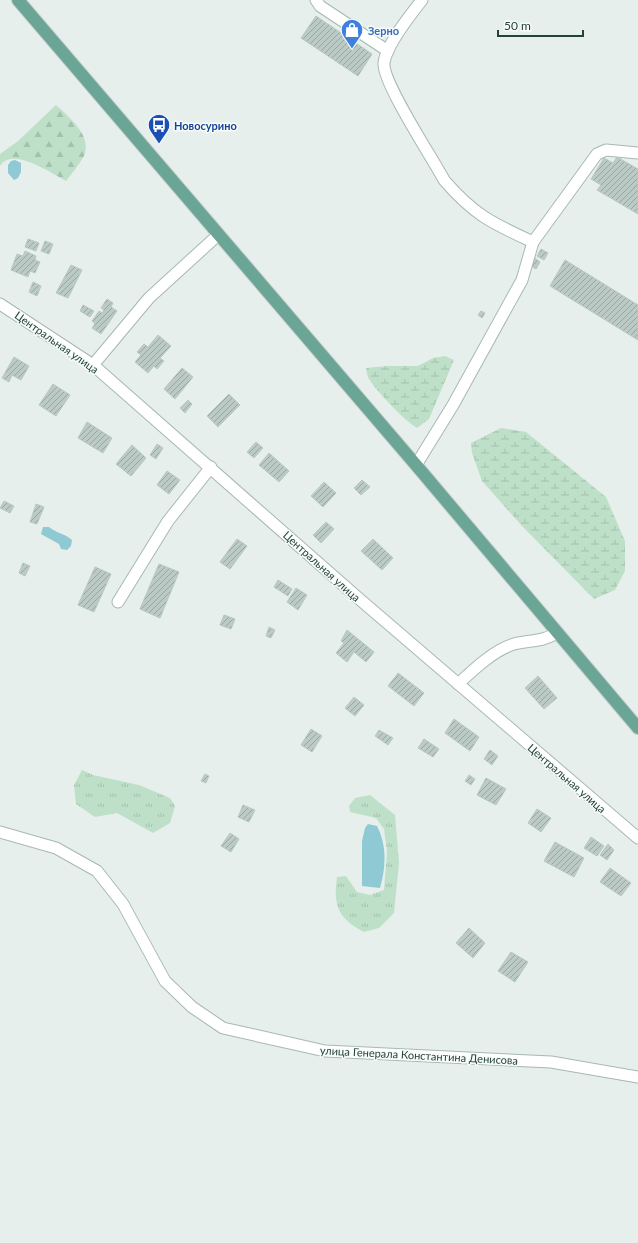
<svg xmlns="http://www.w3.org/2000/svg" width="638" height="1243" font-family="Lato,sans-serif">
<style>
.grass{fill:url(#grass-tufts)}
.forest{fill:url(#forest-firs)}
.wetland{fill:url(#wetland-marsh)}
.water{fill:#8ec9d4}
.building{fill:url(#building-hatch);stroke:#b8c9c2}
.lines{fill:none;stroke-linecap:round;stroke-linejoin:round}
.minor-casing{stroke:#a8b8b2;stroke-width:13}
.major-casing{stroke:#c2cac8;stroke-width:14}
.minor{stroke:#fff;stroke-width:11}
.major{stroke:#6aa596;stroke-width:12}
.labels{text-anchor:middle;dominant-baseline:central;stroke-width:3;stroke-linejoin:round;paint-order:stroke}
.shop-label{font-size:11px;font-weight:bold;fill:#366cbe;stroke:#f7fbf9;text-anchor:start}
.transit-label{font-size:11px;font-weight:bold;fill:#164399;stroke:#f7fbf9;text-anchor:start}
.street-label{font-size:11px;fill:#24423a;stroke:#f7fbf9}
</style>
<defs>
<pattern id="grass-tufts" width="24" height="20" patternUnits="userSpaceOnUse"><rect width="24" height="20" fill="#bfe0c8"/><path d="M3 7l-1-3M5 7V3M7 7l1-3M15 17l-1-3M17 17v-4M19 17l1-3" fill="none" stroke="#a4c1ad"/></pattern>
<pattern id="forest-firs" width="22" height="20" patternUnits="userSpaceOnUse"><rect width="22" height="20" fill="#bfe0c8"/><path d="M5 1l3.5 6h-7zM16 11l3.5 6h-7z" fill="#a4c1ad"/></pattern>
<pattern id="wetland-marsh" width="20" height="14" patternUnits="userSpaceOnUse"><rect width="20" height="14" fill="#bfe0c8"/><path d="M1 5h8M5 5V1M11 12h8M15 12V8" fill="none" stroke="#a4c1ad"/></pattern>
<pattern id="building-hatch" width="6" height="6" patternUnits="userSpaceOnUse"><rect width="6" height="6" fill="#bbcac4"/><path d="M-1 1l2-2M0 6l6-6M5 7l2-2" fill="none" stroke="#98a6a0"/></pattern>
</defs>
<rect width="100%" height="100%" fill="#e6efeb"/>
<!-- grass -->
<g class="grass">
<polygon points="82,770 93,775 139,785 170,798 175,806 170,823 153,833 117,813 95,817 76,804 74,785"/>
<path d="M370 795 395 815 399 863 394 913 379 928 364 932C338 919 333 905 337 877L346 876 357 892 370 895 384 890 387 851 384 829 376 818 350 812 349 806 355 798Z"/>
</g>
<!-- forest -->
<path class="forest" d="M56 105C68 116 93 136 84 156 79 165 72 173 66 181 51 173 12 146 0 166V154L18 141Z"/>
<!-- wetland -->
<g class="wetland">
<path d="M445 356 454 360 429 419 417 428C406 422 374 389 368 377 367 375 367 371 366 368L387 366H418L433 358Z"/>
<polygon points="501,428 526,432 606,497 625,541 625,571 615,590 594,599 522,526 482,481 472,453 471,443"/>
</g>
<!-- water -->
<g class="water">
<polygon points="15,160 21,163 21,172 18,178 14,180 8,173 8,165 11,161"/>
<path d="M43 527H49C56 533 64 533 72 540L71 546 67 550 61 549 59 544 41 534Z"/>
<path d="M368 824 377 826C387 845 386 867 380 888L362 886V841L365 828Z"/>
</g>
<!-- building -->
<g class="building">
<polygon points="316,16 372,54 358,76 301,38"/>
<polygon points="617,157 638,169 638,214 597,190 601,185 591,179 604,158 613,163"/>
<polygon points="28,239 39,243 36,251 25,247"/>
<polygon points="45,241 53,244 49,254 41,251"/>
<polygon points="541,249 548,253 544,260 537,256"/>
<polygon points="25,251 36,256 35,260 40,262 35,273 30,271 28,277 11,270 17,254 23,256"/>
<polygon points="535,258 540,262 536,269 531,266"/>
<polygon points="565,260 638,305 638,340 550,286"/>
<polygon points="71,265 82,270 68,298 56,293"/>
<polygon points="33,282 41,286 37,296 29,292"/>
<polygon points="107,299 113,303 111,307 117,311 101,334 92,328 95,324 92,321 99,311 102,313 104,310 101,308"/>
<polygon points="83,305 94,311 90,317 80,311"/>
<polygon points="481,311 485,313 482,318 478,315"/>
<polygon points="158,335 171,346 160,358 164,361 157,369 154,366 148,373 135,362 141,355 137,352 144,344 148,347"/>
<polygon points="14,357 29,366 21,380 12,375 9,382 2,378"/>
<polygon points="182,368 193,377 175,399 164,389"/>
<polygon points="53,384 70,395 56,416 39,405"/>
<polygon points="229,394 240,405 218,427 207,416"/>
<polygon points="188,400 192,404 185,413 180,408"/>
<polygon points="87,422 112,438 103,453 78,438"/>
<polygon points="256,442 263,448 254,458 247,452"/>
<polygon points="157,444 163,448 156,459 150,455"/>
<polygon points="132,445 146,458 131,476 116,464"/>
<polygon points="269,453 289,471 279,482 259,465"/>
<polygon points="167,471 180,480 169,494 157,485"/>
<polygon points="362,480 370,487 361,495 354,488"/>
<polygon points="324,482 336,493 323,507 311,496"/>
<polygon points="4,501 14,506 10,513 0,508"/>
<polygon points="36,504 44,507 37,524 30,522"/>
<polygon points="326,522 334,529 321,543 313,535"/>
<polygon points="237,539 247,546 230,569 220,562"/>
<polygon points="373,539 393,558 382,570 361,551"/>
<polygon points="23,563 30,566 25,576 19,573"/>
<polygon points="159,564 179,572 160,618 140,609"/>
<polygon points="95,567 111,574 94,612 78,605"/>
<polygon points="278,580 292,589 288,596 274,587"/>
<polygon points="296,588 307,595 298,610 287,602"/>
<polygon points="224,615 235,619 231,629 220,625"/>
<polygon points="269,627 275,630 271,638 266,636"/>
<polygon points="347,630 374,652 366,662 354,652 347,662 336,653 344,643 341,641"/>
<polygon points="398,673 424,693 414,706 388,686"/>
<polygon points="538,676 557,698 544,709 525,688"/>
<polygon points="354,697 364,705 355,716 345,708"/>
<polygon points="454,719 479,737 470,751 445,733"/>
<polygon points="311,729 322,736 312,752 301,745"/>
<polygon points="379,730 393,738 388,745 375,736"/>
<polygon points="424,739 439,749 433,757 418,748"/>
<polygon points="490,750 498,756 492,765 484,759"/>
<polygon points="205,774 209,776 206,783 201,781"/>
<polygon points="469,775 475,779 471,785 465,781"/>
<polygon points="486,778 506,789 496,805 477,795"/>
<polygon points="243,805 255,810 249,822 238,817"/>
<polygon points="537,809 551,818 541,832 528,823"/>
<polygon points="230,833 239,839 231,852 221,846"/>
<polygon points="591,837 604,846 597,856 584,848"/>
<polygon points="555,842 584,858 574,877 544,861"/>
<polygon points="608,844 614,850 607,860 600,855"/>
<polygon points="610,868 631,883 621,896 600,882"/>
<polygon points="469,928 485,943 473,958 456,943"/>
<polygon points="511,952 528,962 515,982 498,971"/>
</g>
<g class="lines">
<!-- minor casing -->
<g class="minor-casing">
<g id="minor">
<polyline points="316,0 320,6 388,51"/>
<path d="M422 0C411 14 386 45 384 63 382 82 433 159 444 180 474 215 492 223 533 242"/>
<polyline points="0,304 93,365 357,597 638,838"/>
<polyline points="93,365 149,298 218,235"/>
<polyline points="416,465 453,405 522,280 533,242 597,154 606,150 638,153"/>
<polyline points="118,602 168,521 211,467"/>
<path d="M458 684C473 670 494 650 514 644 529 640 544 642 556 633"/>
<polyline points="0,832 56,848 97,871 123,904 165,981 192,1007 223,1028 325,1051 551,1062 638,1077"/>
</g>
</g>
<!-- major casing -->
<g class="major-casing">
<polyline id="major" points="18,0 416,465 638,728"/>
</g>
<!-- minor -->
<use href="#minor" class="minor"/>
<!-- major -->
<use href="#major" class="major"/>
</g>
<!-- icons -->
<defs>
<g id="shop-pin" transform="scale(1.15)"><path d="M0 17L-7.5 6A9.5 9.5 0 1 1 7.5 6Z" fill="#3f7fe0" stroke="#f7fbf9"/><path d="M-5-2.5h2.3a2.7 3.5 0 0 1 5.4 0H5L5.5 6h-11ZM-1.5-2.5h3a1.5 2.3 0 0 0-3 0Z" fill="#fff"/></g>
<g id="bus-pin" transform="scale(1.15)"><path d="M0 17L-7.5 6A9.5 9.5 0 1 1 7.5 6Z" fill="#1a4fb4" stroke="#f7fbf9"/><path d="M-5-6H5V4H4V6H2V4H-2V6H-4V4H-5ZM-3.5-4V0h7V-4ZM-3.5 1.2v1.5H-2V1.2ZM2 1.2v1.5H3.5V1.2Z" fill="#fff"/></g>
</defs>
<g fill-rule="evenodd">
<use href="#shop-pin" x="352" y="30"/>
<use href="#bus-pin" x="159" y="125"/>
</g>
<g class="labels">
<!-- shop labels -->
<g class="shop-label">
<text x="368" y="30">Зерно</text>
</g>
<!-- transit labels -->
<g class="transit-label">
<text x="174" y="125">Новосурино</text>
</g>
<!-- street labels -->
<g class="street-label">
<text transform="translate(57 342) rotate(35)">Центральная улица</text>
<text transform="translate(322 566) rotate(42)">Центральная улица</text>
<text transform="translate(567 778) rotate(41)">Центральная улица</text>
<text transform="translate(419 1055) rotate(3)">улица Генерала Константина Денисова</text>
</g>
</g>
<!-- scale -->
<path d="M498 30v6h85v-6" fill="none" stroke="#24423a" stroke-width="2"/>
<text x="504" y="30" font-size="12" fill="#24423a" stroke="#f7fbf9" stroke-width="3" paint-order="stroke">50 m</text>
</svg>
